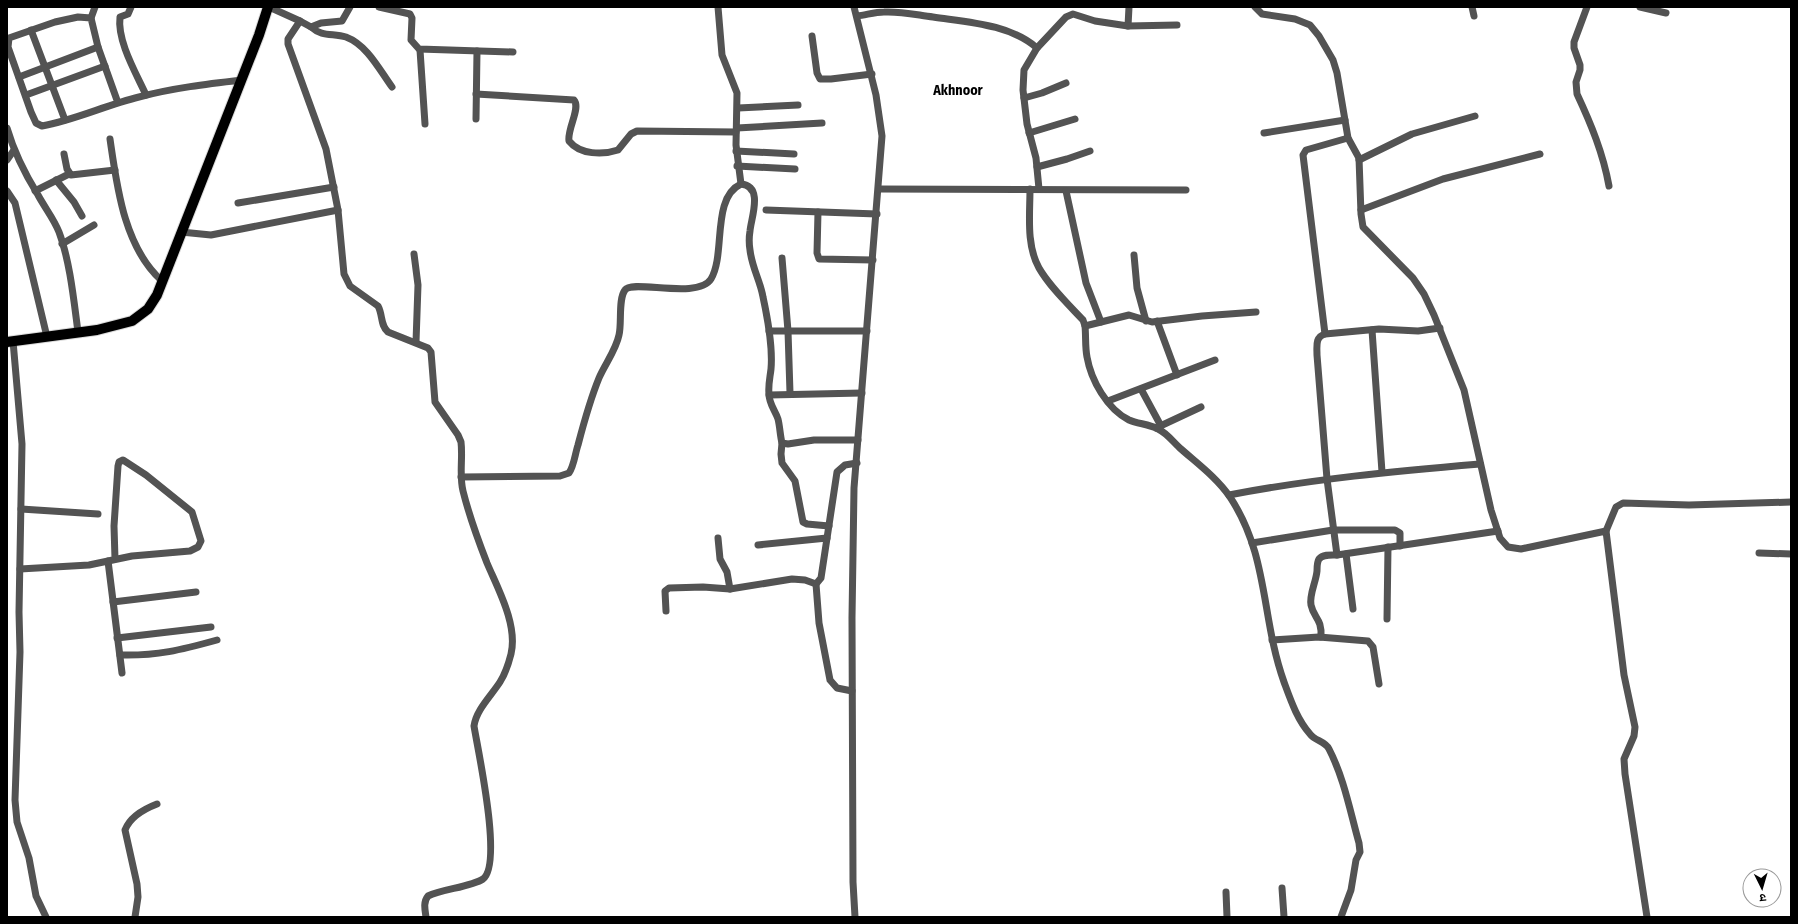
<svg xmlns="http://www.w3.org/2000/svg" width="1798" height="924" font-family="'Fira Sans Condensed','Noto Sans Devanagari',sans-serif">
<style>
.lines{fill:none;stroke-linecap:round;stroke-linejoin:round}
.primary-casing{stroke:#dbdbdb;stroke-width:12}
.minor{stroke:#535353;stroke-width:7}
.primary{stroke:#000;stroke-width:10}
.labels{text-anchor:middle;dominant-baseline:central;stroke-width:3;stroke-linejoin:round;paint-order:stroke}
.district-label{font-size:14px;font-weight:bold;fill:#000;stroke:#fff}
</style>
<rect width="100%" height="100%" fill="#fff"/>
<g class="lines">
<!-- primary casing -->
<g class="primary-casing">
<polyline id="primary" points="7,342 97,330 132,321 148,309 157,295 259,35 268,7"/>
</g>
<!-- minor -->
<g class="minor">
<path d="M131 7 128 14 120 17C117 41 136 73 146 95"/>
<path d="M269 7 300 21 288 39V44L326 149 338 210 344 274 350 286 378 306C383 315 380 325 388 332L428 348 431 352 435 402 458 435 461 442C463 458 459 475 463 491 469 515 478 540 487 563 498 589 518 625 511 654 509 662 505 674 500 682 491 696 476 710 474 726 478 751 503 864 483 879 471 887 442 889 428 896 423 902 425 910 426 917"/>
<polyline points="379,7 410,14 412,18 411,40 419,49 513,52"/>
<polyline points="718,7 722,55 737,93 736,145 741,184"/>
<polyline points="854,7 876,95 882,136 854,488 852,618 853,882 855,917"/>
<polyline points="1255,7 1262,14 1295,19 1310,25 1319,36 1333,60 1337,73 1348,138 1359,158 1361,214 1363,227 1413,278 1424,294 1434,315 1464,390 1491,510 1500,538 1508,547 1521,549 1606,531 1624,675 1635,727 1634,736 1624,759 1625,774 1647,917"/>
<polyline points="1472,7 1474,16"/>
<path d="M1587 7 1574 42V48L1580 65V70L1576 82 1577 94C1591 124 1603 153 1609 186"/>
<polyline points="1640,7 1666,13"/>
<path d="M857 16C866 15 875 12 884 12 900 11 917 15 933 17 966 22 1010 24 1037 48"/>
<polyline points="91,18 95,7"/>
<polyline points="300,21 311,27 321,23 342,21 350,7"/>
<polyline points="1128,26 1129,7"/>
<path d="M311 27C322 37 333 33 346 37 367 45 379 69 392 87"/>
<polyline points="31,30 65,120"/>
<polyline points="812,36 817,73 820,79 831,79 872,74"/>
<polyline points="420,50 425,124"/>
<polyline points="19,77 98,47"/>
<path d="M476 94 574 100C581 108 567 129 569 141 580 155 603 155 618 150L631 134 637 131 736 132"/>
<polyline points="26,95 105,66"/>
<polyline points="1024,98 1042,93 1066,83"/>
<path d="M118 103 98 47 91 18 78 17 55 22 9 38 8 47 31 112 36 123 42 126C75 120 106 105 139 97 173 88 207 84 242 80"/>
<polyline points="738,108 798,105"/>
<polyline points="476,119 477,51"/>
<path d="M7 128C14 152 25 174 38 195 45 208 54 219 59 232 70 261 74 302 78 332"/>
<polyline points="737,128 822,123"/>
<polyline points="1029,133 1075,119"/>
<polyline points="1264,133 1345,120"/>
<polyline points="1348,138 1306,150 1303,155 1325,334 1379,329 1418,331 1440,328"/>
<path d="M110 139C117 187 124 247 162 281"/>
<polyline points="736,151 794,154"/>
<polyline points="64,154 67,169 71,175 115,170"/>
<polyline points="7,160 14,150"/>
<polyline points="1359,160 1412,134 1475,116"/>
<polyline points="737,166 795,169"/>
<polyline points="1037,167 1067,159 1090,151"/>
<polyline points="56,180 74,202 82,216"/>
<polyline points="879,189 1186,190"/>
<path d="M1030 189C1030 214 1026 245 1039 268 1050 287 1068 304 1083 320L1085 326 1129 315 1152 322 1202 316 1256 312"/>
<polyline points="1039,189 1036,158 1027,124 1023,90 1024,70 1037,48 1066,17 1073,14 1095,21 1128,26 1177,25"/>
<polyline points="7,191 15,203 47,337"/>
<polyline points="35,191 69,174"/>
<polyline points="1066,191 1086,283 1101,322"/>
<polyline points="238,203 334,187"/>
<polyline points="766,210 877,214"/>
<polyline points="1361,210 1443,179 1540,154"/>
<polyline points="818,212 817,253 819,259 873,260"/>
<polyline points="181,232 211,235 338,210"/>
<polyline points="62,244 94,225"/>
<polyline points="414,254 418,285 416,342"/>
<polyline points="1134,255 1137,288 1146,321"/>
<polyline points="782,258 788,331 790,393"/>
<polyline points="1157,321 1177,375"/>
<path d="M1085 326C1086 336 1085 347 1087 357 1091 380 1107 409 1129 420 1138 424 1149 424 1158 429 1167 433 1174 443 1181 449 1198 464 1217 478 1230 497 1269 556 1261 618 1284 682 1291 701 1297 719 1310 734 1315 741 1325 741 1329 749 1344 778 1350 811 1359 843L1360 852 1356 860 1351 890 1341 917"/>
<polyline points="1372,330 1382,472"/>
<polyline points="769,331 867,331"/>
<path d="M1325 334C1315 337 1317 346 1317 355L1327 479 1337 555 1498 531"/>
<polyline points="13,341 22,444 19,612 20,652 15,800 17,822 29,858 36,896 46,917"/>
<polyline points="1141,389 1161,426"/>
<polyline points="769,395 862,393"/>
<polyline points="1108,401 1215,360"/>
<polyline points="1156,428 1201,407"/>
<polyline points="782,443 781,454 782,463 795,481 803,522 807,524 829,526"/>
<path d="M461 477 560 476 569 473C574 466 575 454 578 445 584 422 590 400 599 378 605 364 616 350 619 335 622 323 618 299 625 290 632 279 698 300 711 279 726 254 711 198 741 184 764 186 751 218 750 231 749 237 749 244 750 250 752 268 760 280 763 297 768 320 773 346 771 369 770 378 768 385 769 394 769 404 775 410 778 419 780 427 780 435 782 443L788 444 814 440H858"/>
<path d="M1229 495C1312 479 1396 471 1480 464"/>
<polyline points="21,509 98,514"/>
<polyline points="1606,531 1616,507 1623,503 1689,505 1791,502"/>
<polyline points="718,538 720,559 727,572 730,589"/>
<polyline points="1252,543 1333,530 1395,530 1400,533 1400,546"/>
<polyline points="758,545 827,538"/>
<polyline points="1759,553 1791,554"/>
<polyline points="1346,554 1353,609"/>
<polyline points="108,561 122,673"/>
<polyline points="20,569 89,565 132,556 190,551 198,547 201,541 192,512 146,475 123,460 119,462 118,466 114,526 115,559"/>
<polyline points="816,584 819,623 830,680 837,688 852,691"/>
<polyline points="113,602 196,592"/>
<polyline points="666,611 665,591 669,588 703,587 730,589 792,579 805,580 816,584 821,578 837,472 845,465 857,463"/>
<polyline points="1387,619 1388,547"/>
<path d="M1321 637C1322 618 1314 619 1311 605 1309 595 1316 582 1317 571 1317 567 1317 562 1319 559 1323 554 1332 555 1337 555"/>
<polyline points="117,638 211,627"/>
<polyline points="1272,640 1319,637 1368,641 1373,647 1379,684"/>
<path d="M120 655C157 656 181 650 217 640"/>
<polyline points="1282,888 1284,917"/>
<polyline points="1226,892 1227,917"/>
<path d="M135 917 138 897 137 884 125 830C130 817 144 809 157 804"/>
</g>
<!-- primary -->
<use href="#primary" class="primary"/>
</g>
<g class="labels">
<!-- district labels -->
<g class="district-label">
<text x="958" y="90">Akhnoor</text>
</g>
</g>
<!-- border -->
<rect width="1798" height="924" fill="none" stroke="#000000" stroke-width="16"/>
<!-- north arrow -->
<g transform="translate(1762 888) rotate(175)"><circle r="19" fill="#ffffff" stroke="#999999"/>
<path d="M0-3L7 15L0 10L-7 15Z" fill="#000000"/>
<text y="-6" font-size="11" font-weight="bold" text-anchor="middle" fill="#000000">उ</text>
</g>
</svg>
